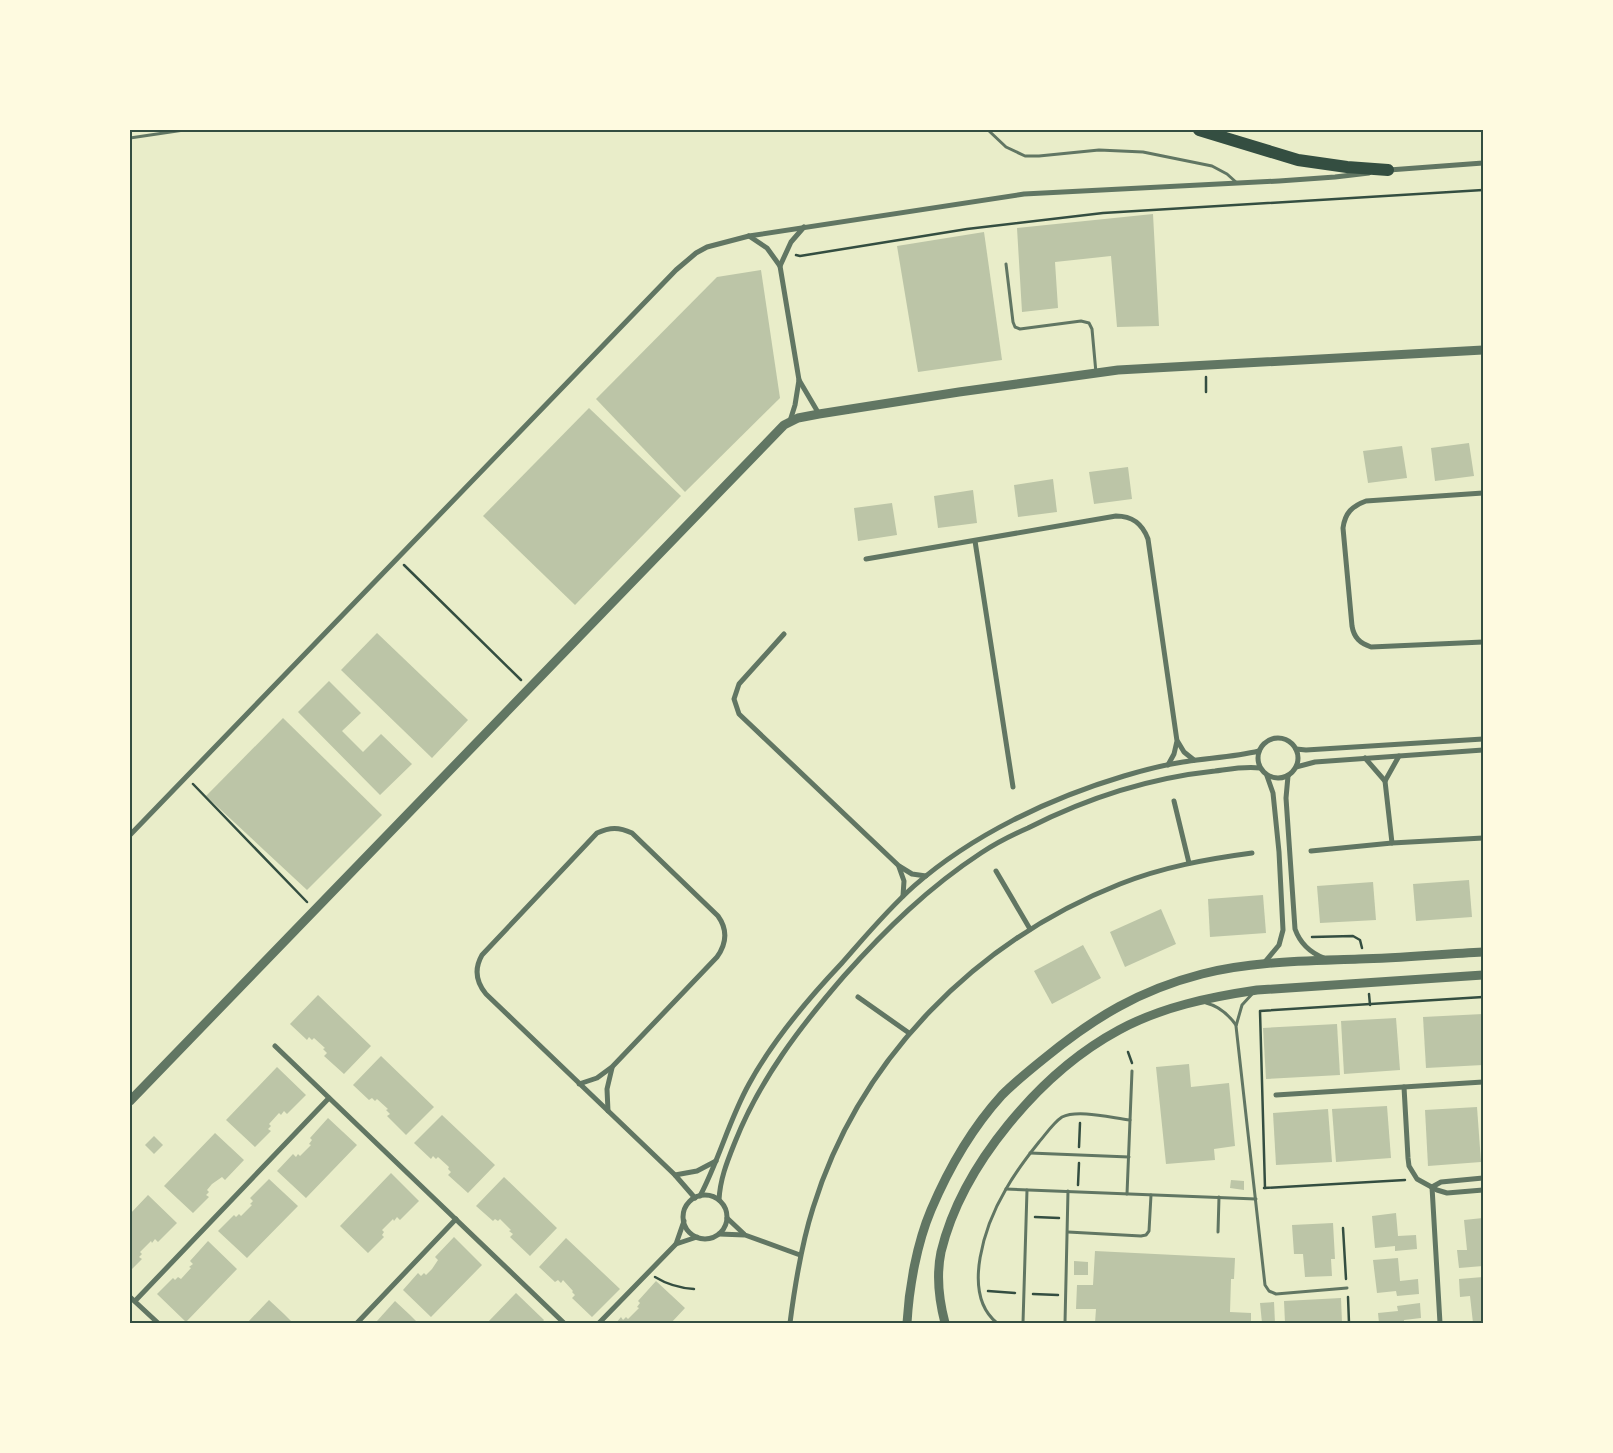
<svg xmlns="http://www.w3.org/2000/svg" width="1613" height="1453" font-family="'IBM Plex Serif',serif">
<style>
.building{fill:#bcc5a7}
.lines{fill:none;stroke-linecap:round;stroke-linejoin:round}
.path{stroke:#344e41;stroke-width:2.5}
.service{stroke:#617663;stroke-width:3}
.minor{stroke:#617663;stroke-width:5}
.tertiary{stroke:#617663;stroke-width:9}
.motorway{stroke:#344e41;stroke-width:12}
.neatline{fill:none;stroke:#344e41;stroke-width:2}
</style>
<rect width="100%" height="100%" fill="#e9edc9"/>
<!-- building -->
<g class="building">
<polygon points="1153,214 1159,326 1117,327 1111,256 1055,262 1058,308 1022,312 1017,228"/>
<polygon points="984,232 1002,360 918,372 897,246"/>
<polygon points="761,270 780,398 685,492 596,399 717,277"/>
<polygon points="589,408 681,496 575,605 483,516"/>
<polygon points="1469,443 1474,476 1435,481 1431,448"/>
<polygon points="1402,446 1407,478 1368,483 1363,451"/>
<polygon points="1128,467 1132,499 1094,504 1089,472"/>
<polygon points="1053,479 1057,512 1018,517 1014,485"/>
<polygon points="973,490 977,523 938,528 934,496"/>
<polygon points="892,503 897,535 858,541 854,508"/>
<polygon points="377,633 468,720 432,758 341,670"/>
<polygon points="329,681 361,713 342,731 363,752 381,734 412,764 380,795 298,712"/>
<polygon points="283,718 382,815 307,890 206,796"/>
<polygon points="1469,880 1472,917 1416,921 1413,884"/>
<polygon points="1373,882 1376,920 1320,923 1317,886"/>
<polygon points="1263,895 1266,933 1210,937 1208,899"/>
<polygon points="1161,909 1176,944 1125,967 1110,932"/>
<polygon points="1083,945 1101,978 1052,1004 1034,971"/>
<polygon points="318,995 371,1046 344,1074 324,1056 327,1053 323,1049 325,1048 314,1038 312,1040 309,1037 307,1040 290,1024"/>
<polygon points="1483,1014 1483,1065 1426,1068 1423,1017"/>
<polygon points="1396,1018 1400,1070 1344,1074 1341,1021"/>
<polygon points="1337,1024 1340,1075 1266,1079 1263,1028"/>
<polygon points="381,1056 434,1107 406,1135 387,1116 390,1114 386,1110 388,1109 377,1099 375,1101 372,1098 369,1100 353,1085"/>
<polygon points="1189,1064 1191,1087 1229,1083 1235,1146 1214,1149 1215,1160 1166,1164 1156,1067"/>
<polygon points="277,1067 306,1095 287,1114 284,1111 281,1115 279,1113 269,1124 271,1126 268,1129 271,1131 255,1147 226,1120"/>
<polygon points="1387,1106 1391,1158 1336,1162 1332,1109"/>
<polygon points="1477,1107 1481,1162 1428,1166 1425,1110"/>
<polygon points="1328,1109 1332,1162 1276,1165 1273,1113"/>
<polygon points="442,1115 495,1165 468,1193 448,1175 451,1172 448,1169 449,1167 438,1157 436,1159 433,1156 431,1159 414,1143"/>
<polygon points="328,1118 357,1145 306,1198 277,1171 293,1154 296,1157 298,1154 300,1156 311,1145 309,1144 312,1140 310,1138"/>
<polygon points="215,1133 244,1160 225,1180 222,1177 212,1184 207,1190 209,1192 206,1195 209,1197 193,1213 164,1186"/>
<polygon points="154,1136 163,1145 154,1154 145,1145"/>
<polygon points="391,1173 419,1201 400,1220 397,1217 394,1221 393,1219 382,1230 384,1232 382,1235 384,1237 368,1253 340,1226"/>
<polygon points="504,1177 557,1228 530,1256 510,1237 513,1234 509,1231 511,1230 500,1219 498,1221 495,1219 493,1221 476,1206"/>
<polygon points="269,1179 298,1206 247,1258 218,1231 234,1215 236,1217 239,1214 241,1216 252,1205 250,1204 253,1201 250,1198"/>
<polygon points="1231,1180 1244,1181 1244,1190 1230,1188"/>
<polygon points="148,1195 177,1223 158,1242 155,1239 152,1243 151,1241 140,1252 142,1254 139,1257 142,1259 130,1271 130,1214"/>
<polygon points="1396,1213 1398,1236 1416,1235 1417,1249 1395,1251 1395,1246 1375,1248 1372,1216"/>
<polygon points="1483,1218 1483,1266 1459,1268 1457,1250 1467,1250 1464,1220"/>
<polygon points="1333,1223 1335,1259 1331,1259 1332,1276 1305,1277 1303,1254 1294,1254 1292,1225"/>
<polygon points="454,1237 482,1265 431,1317 403,1290 418,1273 421,1276 424,1273 426,1275 432,1269 438,1260 435,1257"/>
<polygon points="566,1238 620,1289 592,1317 572,1298 575,1295 572,1292 573,1291 563,1280 561,1283 558,1280 555,1282 539,1267"/>
<polygon points="208,1241 237,1269 186,1322 157,1294 173,1278 175,1280 178,1277 181,1279 191,1268 189,1267 193,1264 190,1261"/>
<polygon points="1095,1251 1235,1258 1234,1279 1231,1279 1230,1312 1251,1313 1251,1323 1095,1323 1096,1309 1076,1309 1077,1285 1093,1285"/>
<polygon points="1398,1258 1400,1281 1418,1279 1419,1294 1397,1296 1396,1291 1377,1293 1373,1260"/>
<polygon points="1074,1261 1088,1262 1088,1275 1074,1275"/>
<polygon points="1483,1277 1483,1323 1473,1323 1470,1296 1460,1297 1459,1279"/>
<polygon points="656,1281 685,1308 671,1323 616,1323 621,1317 623,1320 626,1317 628,1319 639,1308 637,1307 640,1303 638,1301"/>
<polygon points="516,1293 544,1320 542,1323 487,1323"/>
<polygon points="1341,1298 1342,1323 1285,1323 1284,1301"/>
<polygon points="269,1300 284,1314 293,1323 247,1323"/>
<polygon points="395,1301 410,1315 418,1323 379,1323 377,1321"/>
<polygon points="1274,1302 1275,1323 1262,1323 1260,1303"/>
<polygon points="1420,1303 1421,1318 1404,1320 1404,1323 1379,1323 1378,1313 1398,1311 1397,1306"/>
</g>
<g class="lines">
<!-- path -->
<g class="path">
<polyline points="796,255 800,256 967,229 1103,213 1483,190"/>
<polyline points="1206,377 1206,392"/>
<polyline points="404,565 521,680"/>
<polyline points="193,784 307,902"/>
<polyline points="1312,937 1353,936 1360,940 1362,948"/>
<polyline points="1369,994 1370,1005"/>
<polyline points="1128,1052 1132,1063"/>
<polyline points="1079,1147 1080,1123"/>
<polyline points="1078,1185 1079,1163"/>
<polyline points="1264,1188 1405,1180"/>
<polyline points="1265,1188 1260,1011 1483,997"/>
<polyline points="1035,1217 1059,1218"/>
<polyline points="1343,1228 1346,1279"/>
<path d="M655 1277C668 1285 679 1288 694 1289"/>
<polyline points="988,1291 1015,1293"/>
<polyline points="1033,1294 1058,1295"/>
<polyline points="1348,1297 1349,1323"/>
</g>
<!-- service -->
<g class="service">
<polyline points="988,130 1006,147 1025,156 1039,156 1099,150 1143,152 1212,166 1227,174 1237,183"/>
<polyline points="130,138 184,130"/>
<polyline points="1006,264 1013,322 1015,327 1020,329 1081,321 1089,323 1092,329 1096,373"/>
<polyline points="1253,993 1242,1005 1236,1026 1265,1285 1269,1291 1276,1294 1347,1288"/>
<path d="M1206 1003C1219 1006 1228 1014 1236 1025"/>
<polyline points="1030,1153 1129,1157"/>
<polyline points="1006,1189 1256,1199"/>
<polyline points="1127,1194 1132,1071"/>
<polyline points="1068,1232 1141,1236 1146,1235 1149,1231 1151,1195"/>
<polyline points="1218,1232 1219,1197"/>
<path d="M997 1323C960 1293 986 1223 1006 1189 1015 1173 1027 1157 1039 1142 1046 1134 1053 1123 1062 1117 1078 1109 1112 1118 1130 1120"/>
<polyline points="1023,1323 1027,1190"/>
<polyline points="1065,1323 1068,1191"/>
</g>
<!-- minor -->
<g class="minor">
<polyline points="1389,170 1483,163"/>
<polyline points="749,236 767,248 780,266 799,380 819,414"/>
<polyline points="780,266 791,242 804,227"/>
<polyline points="790,421 795,405 799,380"/>
<path d="M1483 493 1366 501C1352 506 1345 513 1343 528L1352 626C1354 638 1360 643 1371 647L1483 642"/>
<polyline points="975,541 1013,787"/>
<path d="M866 559 1116 516C1132 516 1142 523 1148 539L1177 741 1174 754 1168 765"/>
<polyline points="784,634 739,684 734,699 739,714 899,866 912,874 926,876"/>
<circle cx="1278" cy="758" r="20"/>
<polyline points="1178,742 1184,752 1194,760"/>
<polyline points="1296,749 1306,750 1483,739"/>
<polyline points="1365,758 1385,781"/>
<polyline points="1296,767 1315,762 1483,750"/>
<path d="M1288 776 1286 798 1295 929C1300 943 1311 953 1324 958"/>
<polyline points="1174,801 1189,863"/>
<polyline points="130,835 676,270 696,253 707,247 749,236 1024,194 1279,181 1335,177 1369,173"/>
<polyline points="1392,843 1385,781 1399,756"/>
<polyline points="1311,851 1392,843 1483,838"/>
<polyline points="899,867 904,881 903,896"/>
<polyline points="996,871 1030,929"/>
<polyline points="1264,963 1279,945 1283,930 1279,852 1273,793 1267,776"/>
<polyline points="858,997 909,1033"/>
<polyline points="275,1046 564,1323"/>
<path d="M579 1084 597 1078 612 1067 717 957C727 943 728 930 718 916L632 833C619 827 610 827 597 833L482 955C474 969 476 982 486 994L675 1175 695 1198"/>
<polyline points="1404,1087 1408,1158 1409,1166 1417,1179 1437,1190 1447,1193 1483,1190"/>
<polyline points="1276,1095 1483,1082"/>
<polyline points="608,1111 607,1089 612,1068"/>
<polyline points="675,1175 697,1171 716,1161"/>
<polyline points="1432,1187 1440,1323"/>
<polyline points="1432,1187 1441,1182 1483,1178"/>
<circle cx="705" cy="1217" r="22"/>
<path d="M700 1196C719 1160 729 1120 749 1084 773 1040 806 1001 841 964 864 938 887 910 914 886 972 835 1050 798 1124 776 1144 770 1163 765 1183 762 1208 758 1234 757 1259 751"/>
<path d="M719 1200C720 1179 727 1162 735 1142 760 1079 800 1027 844 976 886 929 929 887 981 853 996 843 1012 835 1028 828 1087 798 1149 778 1215 771 1230 769 1245 766 1260 768"/>
<polyline points="727,1218 744,1234"/>
<polyline points="719,1234 745,1235 800,1255"/>
<polyline points="676,1244 697,1237"/>
<polyline points="130,1297 158,1323"/>
<polyline points="135,1301 329,1098"/>
<polyline points="357,1323 456,1219"/>
<polyline points="599,1323 676,1244 684,1221"/>
<path d="M790 1323C795 1284 801 1246 813 1208 859 1059 976 941 1120 884 1163 867 1207 859 1252 853"/>
</g>
<!-- tertiary -->
<g class="tertiary">
<polyline points="130,1101 784,425 798,418 819,414 959,392 1118,370 1483,350"/>
<path d="M907 1323C909 1287 917 1243 931 1210 948 1170 973 1127 1002 1095 1016 1081 1031 1069 1046 1057 1095 1017 1140 990 1202 974 1252 961 1308 961 1359 959 1401 958 1442 954 1483 952"/>
<path d="M945 1323C939 1300 936 1276 941 1252 962 1165 1041 1072 1119 1030 1161 1007 1210 997 1257 990L1483 975"/>
</g>
<!-- motorway -->
<polyline class="motorway" points="1199,130 1298,160 1347,167 1388,170"/>
</g>
<!-- border -->
<rect width="1613" height="1453" fill="none" stroke="#fefae0" stroke-width="262"/>
<rect x="131" y="131" width="1351" height="1191" class="neatline"/>
</svg>
